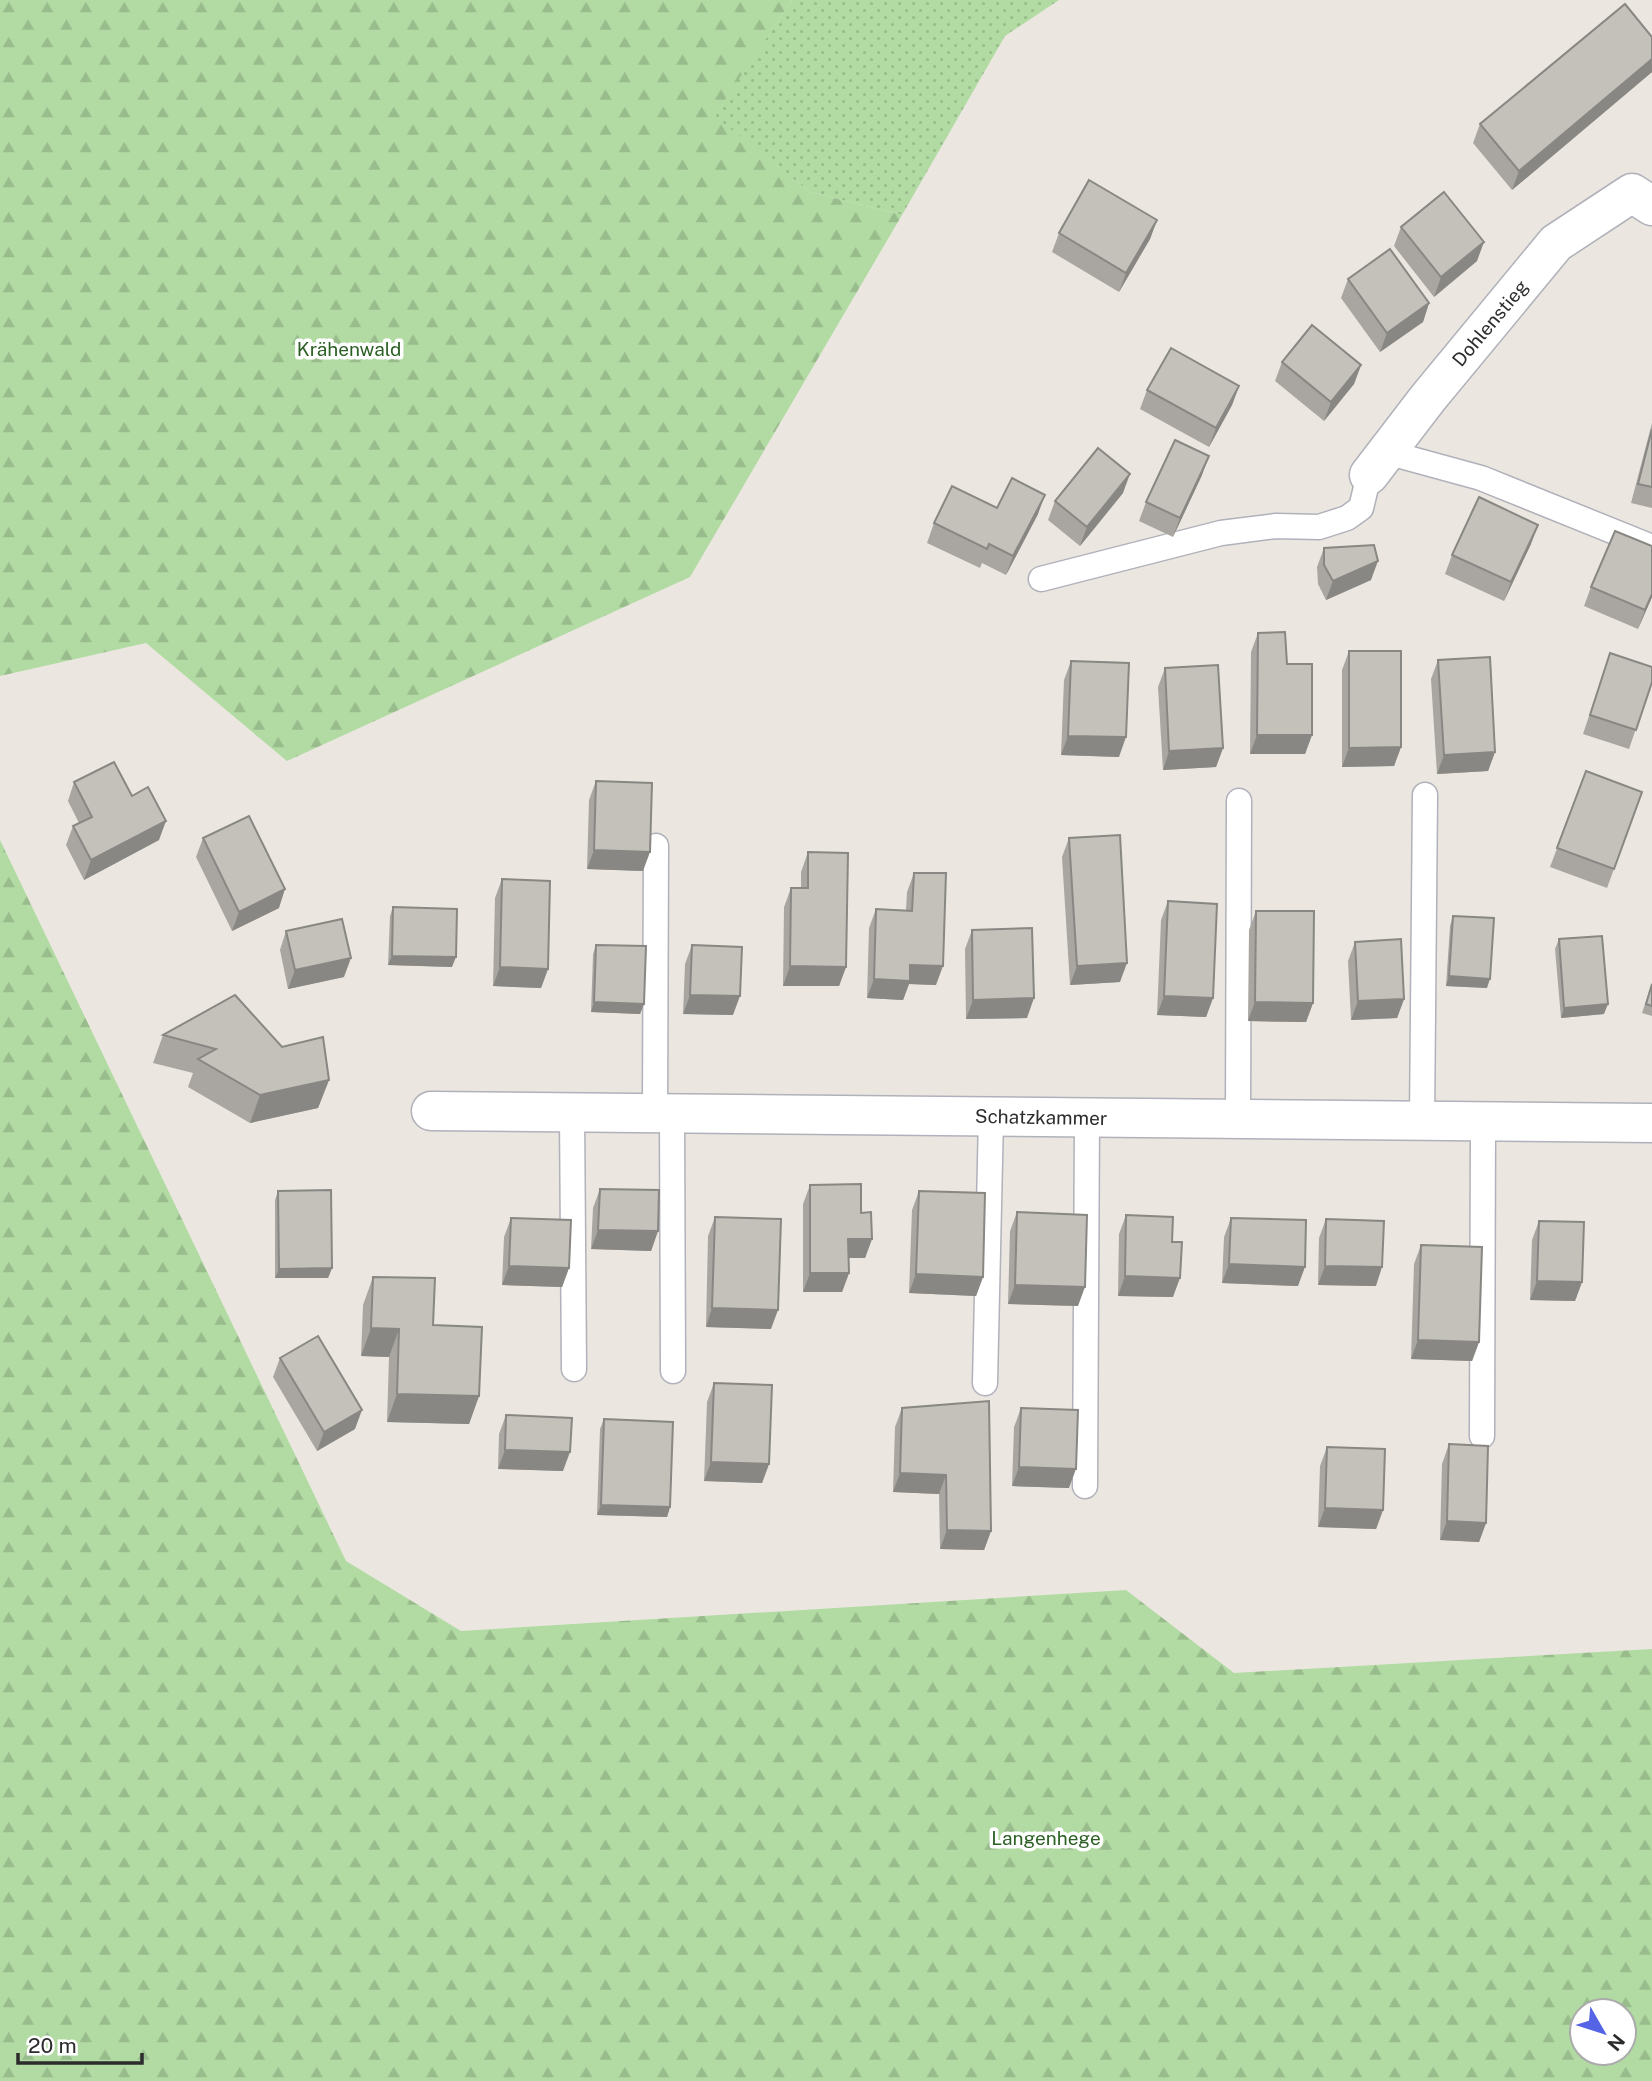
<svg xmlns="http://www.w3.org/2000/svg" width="1652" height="2081" font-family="'Public Sans',sans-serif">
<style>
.grass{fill:url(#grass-dots)}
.forest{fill:url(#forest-firs);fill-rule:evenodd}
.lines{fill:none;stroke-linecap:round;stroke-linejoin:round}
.service-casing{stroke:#b0b1ba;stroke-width:27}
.minor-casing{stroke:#b0b1ba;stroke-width:41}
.service{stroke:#fff;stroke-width:24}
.minor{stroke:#fff;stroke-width:38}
.wall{fill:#a9a6a1}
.shaded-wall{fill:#898783}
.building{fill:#c4c1bb;stroke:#898783;stroke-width:2}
.labels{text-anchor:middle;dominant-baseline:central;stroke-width:7;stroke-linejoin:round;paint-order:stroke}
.street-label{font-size:19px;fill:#2c2c2c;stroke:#fff}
.park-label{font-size:19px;fill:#2c6024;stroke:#fff}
</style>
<defs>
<pattern id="grass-dots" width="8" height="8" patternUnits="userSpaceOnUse" patternTransform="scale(1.75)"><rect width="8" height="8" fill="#b2dba3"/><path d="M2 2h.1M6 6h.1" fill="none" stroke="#99bc8c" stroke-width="1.8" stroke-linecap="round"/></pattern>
<pattern id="forest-firs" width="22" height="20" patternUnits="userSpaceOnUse" patternTransform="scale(1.75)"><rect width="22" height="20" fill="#b2dba3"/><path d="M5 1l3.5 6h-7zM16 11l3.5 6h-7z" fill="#99bc8c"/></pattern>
</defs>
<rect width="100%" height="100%" fill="#ebe7e0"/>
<!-- grass -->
<polygon class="grass" points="792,0 1059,0 1005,36 902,215 810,192 713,116"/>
<!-- forest -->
<g class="forest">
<polygon points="0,0 792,0 714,116 810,192 902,215 690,577 287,761 146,643 0,676"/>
<path d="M0 840 346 1561 461 1631 1126 1590 1234 1673 1652 1649V2081H0ZM1582 2011H1624V2053H1582Z"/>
</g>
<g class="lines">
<!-- service casing -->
<g class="service-casing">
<g id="service">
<polyline points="1386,452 1481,478 1652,547"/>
<polyline points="1041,579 1221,533 1276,526 1319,527 1347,518 1361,508 1369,475"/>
<polyline points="572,1113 574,1369"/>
<polyline points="655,1114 656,846"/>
<polyline points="672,1114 673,1371"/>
<polyline points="1238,1119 1239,801"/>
<polyline points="1422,1121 1425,795"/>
<polyline points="985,1383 991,1117"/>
<polyline points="1482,1436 1483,1122"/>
<polyline points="1085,1486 1087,1118"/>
</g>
</g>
<!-- minor casing -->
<g class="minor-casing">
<g id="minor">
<polyline points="1369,475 1428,398 1556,243 1632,193 1652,206"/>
<polyline points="431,1111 1652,1123"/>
</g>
</g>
<!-- service -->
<use href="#service" class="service"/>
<!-- minor -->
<use href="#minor" class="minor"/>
</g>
<!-- wall -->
<g class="wall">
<polygon points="1652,37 1652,72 1512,190 1473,143 1480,124"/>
<polygon points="1157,220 1150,239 1119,292 1052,252 1059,233"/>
<polygon points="1401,227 1477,261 1434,297 1394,246"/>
<polygon points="1348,279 1429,303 1423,322 1380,352 1341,298"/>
<polygon points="1282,362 1361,365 1354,384 1324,421 1275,381"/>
<polygon points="1239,386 1232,405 1209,447 1140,409 1147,390"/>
<polygon points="1652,423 1652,508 1631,503"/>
<polygon points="1202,475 1173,537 1139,521 1146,502"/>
<polygon points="1123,493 1080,546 1048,520 1055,501"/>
<polygon points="997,508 1038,514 1006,575 982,563 980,568 927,543 934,523"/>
<polygon points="1531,544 1504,601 1445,574 1452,555"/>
<polygon points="1324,548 1371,580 1326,600 1318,584 1317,567"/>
<polygon points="1591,587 1652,597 1638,629 1584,606"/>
<polygon points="1258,633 1287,664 1312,735 1305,754 1250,754 1251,652"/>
<polygon points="1349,651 1401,747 1394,766 1342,767 1342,670"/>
<polygon points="1610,653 1652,682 1629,749 1583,734"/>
<polygon points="1438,660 1495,752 1488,771 1437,774 1431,679"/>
<polygon points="1071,661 1119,757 1061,755 1064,680"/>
<polygon points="1165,668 1223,748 1216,767 1163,770 1158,687"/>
<polygon points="1586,771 1642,792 1607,888 1550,867"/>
<polygon points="596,781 643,871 587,869 589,800"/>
<polygon points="74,782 132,796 159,840 84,880 66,845 73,826 79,823 68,801"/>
<polygon points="203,838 279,908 232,931 196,857"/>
<polygon points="1069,838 1120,982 1070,985 1062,857"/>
<polygon points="808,852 846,967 839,986 783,986 784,907 791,888 801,888 801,872"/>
<polygon points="914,873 936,985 909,984 903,1000 867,998 869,928 876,909 906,910 907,892"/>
<polygon points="502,879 548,969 541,988 493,986 495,898"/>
<polygon points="1168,901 1213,998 1206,1017 1157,1015 1161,920"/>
<polygon points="393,907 452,967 388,965 390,916"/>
<polygon points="1256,911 1313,1003 1306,1022 1248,1021 1249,930"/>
<polygon points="1453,916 1487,988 1446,986 1450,926"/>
<polygon points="972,930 1027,1018 966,1019 965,949"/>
<polygon points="286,931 344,977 288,989 280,950"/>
<polygon points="1559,939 1604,1014 1561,1018 1555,949"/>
<polygon points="1355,942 1404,999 1397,1018 1351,1020 1348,961"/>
<polygon points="596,945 644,1004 640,1014 591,1012 593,954"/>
<polygon points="692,945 733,1015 683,1014 685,964"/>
<polygon points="1652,983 1652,1016 1642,1013"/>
<polygon points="163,1035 282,1047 329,1080 318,1108 250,1123 188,1087 193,1073 153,1063"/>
<polygon points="810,1185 861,1213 872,1239 865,1258 849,1258 849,1273 842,1292 803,1292 803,1204"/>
<polygon points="600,1189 658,1231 651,1251 591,1249 593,1208"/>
<polygon points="278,1191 332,1268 328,1278 275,1278 275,1200"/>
<polygon points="919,1191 983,1277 976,1296 909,1293 912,1210"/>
<polygon points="1017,1212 1078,1306 1008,1304 1010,1231"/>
<polygon points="1126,1215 1173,1297 1118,1296 1119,1234"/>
<polygon points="715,1217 771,1329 706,1327 708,1236"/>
<polygon points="511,1218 569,1268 562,1287 502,1285 504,1237"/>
<polygon points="1231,1218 1298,1286 1222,1283 1224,1237"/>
<polygon points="1326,1219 1376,1286 1318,1285 1319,1238"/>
<polygon points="1539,1221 1582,1282 1575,1301 1530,1300 1532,1240"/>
<polygon points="1421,1245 1479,1342 1472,1361 1411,1359 1414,1264"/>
<polygon points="373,1277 433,1325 479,1396 469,1424 387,1422 389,1357 361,1356 363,1305"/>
<polygon points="280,1358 355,1429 317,1451 273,1377"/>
<polygon points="714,1383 769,1464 762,1483 704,1481 707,1402"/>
<polygon points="902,1408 991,1531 984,1550 940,1549 939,1494 893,1492 895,1427"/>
<polygon points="1021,1408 1069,1488 1012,1486 1014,1427"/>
<polygon points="506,1415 563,1471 498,1469 499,1434"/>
<polygon points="604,1419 670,1507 667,1517 597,1515 600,1429"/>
<polygon points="1449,1444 1486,1523 1479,1542 1440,1540 1442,1464"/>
<polygon points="1327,1447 1383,1510 1376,1529 1318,1527 1320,1466"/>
</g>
<!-- shaded-wall -->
<g class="shaded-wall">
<polygon points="1652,59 1652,72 1512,190 1519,171"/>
<polygon points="1157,220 1150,239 1119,292 1126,273"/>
<polygon points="1484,242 1477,261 1434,297 1441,277"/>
<polygon points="1429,303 1423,322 1380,352 1387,333"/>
<polygon points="1361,365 1354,384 1324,421 1331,402"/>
<polygon points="1239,386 1232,405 1209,447 1216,428"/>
<polygon points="1209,456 1202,475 1173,537 1180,518"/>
<polygon points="1130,474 1123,493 1080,546 1087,527"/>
<polygon points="1045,495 1038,514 1006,575 1013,556"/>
<polygon points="1538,525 1531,544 1504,601 1511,582"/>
<polygon points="1378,561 1371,580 1326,600 1333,581"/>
<polygon points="1652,594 1652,597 1638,629 1645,610"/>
<polygon points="1257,735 1312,735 1305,754 1250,754"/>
<polygon points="1068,736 1126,737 1119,757 1061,755"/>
<polygon points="1401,747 1394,766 1342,767 1349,748"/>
<polygon points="1223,748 1216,767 1163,770 1169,751"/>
<polygon points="1495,752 1488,771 1437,774 1444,755"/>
<polygon points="166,821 159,840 84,880 91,860"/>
<polygon points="594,850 650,852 643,871 587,869"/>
<polygon points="285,889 279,908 232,931 239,912"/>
<polygon points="392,956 456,957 452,967 388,965"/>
<polygon points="351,958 344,977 288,989 295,970"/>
<polygon points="1127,963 1120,982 1070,985 1077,966"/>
<polygon points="910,965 943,966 936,985 909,984 903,1000 867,998 874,979"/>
<polygon points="790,966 846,967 839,986 783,986"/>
<polygon points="500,967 548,969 541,988 493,986"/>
<polygon points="1449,976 1490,979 1487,988 1446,986"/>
<polygon points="690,995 740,996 733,1015 683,1014"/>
<polygon points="1164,996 1213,998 1206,1017 1157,1015"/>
<polygon points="1034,998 1027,1018 966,1019 973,1000"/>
<polygon points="1404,999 1397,1018 1351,1020 1358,1001"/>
<polygon points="594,1002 644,1004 640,1014 591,1012"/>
<polygon points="1255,1002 1313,1003 1306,1022 1248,1021"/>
<polygon points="1608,1004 1604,1014 1561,1018 1564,1008"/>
<polygon points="329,1080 318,1108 250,1123 260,1095"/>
<polygon points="598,1230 658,1231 651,1251 591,1249"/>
<polygon points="848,1239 872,1239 865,1258 842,1258"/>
<polygon points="1229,1264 1305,1267 1298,1286 1222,1283"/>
<polygon points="509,1266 569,1268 562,1287 502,1285"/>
<polygon points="1325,1266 1382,1267 1376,1286 1318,1285"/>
<polygon points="332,1268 328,1278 275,1278 279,1269"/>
<polygon points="810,1273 849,1273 842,1292 803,1292"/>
<polygon points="916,1274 983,1277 976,1296 909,1293"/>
<polygon points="1125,1276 1180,1278 1173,1297 1118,1296"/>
<polygon points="1537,1281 1582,1282 1575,1301 1530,1300"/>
<polygon points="1015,1285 1085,1287 1078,1306 1008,1304"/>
<polygon points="712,1308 778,1310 771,1329 706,1327"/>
<polygon points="371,1328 399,1329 389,1357 361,1356"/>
<polygon points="1418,1340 1479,1342 1472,1361 1411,1359"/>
<polygon points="397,1394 479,1396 469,1424 387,1422"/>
<polygon points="362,1410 355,1429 317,1451 324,1432"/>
<polygon points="505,1450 570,1452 563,1471 498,1469"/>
<polygon points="711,1462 769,1464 762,1483 704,1481"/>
<polygon points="1019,1467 1076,1469 1069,1488 1012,1486"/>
<polygon points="900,1473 946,1475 939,1494 893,1492"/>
<polygon points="601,1505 670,1507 667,1517 597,1515"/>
<polygon points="1325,1508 1383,1510 1376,1529 1318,1527"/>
<polygon points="1447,1521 1486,1523 1479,1542 1440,1540"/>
<polygon points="947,1530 991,1531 984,1550 940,1549"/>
</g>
<!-- building -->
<g class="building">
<polygon points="1625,4 1652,37 1652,59 1519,171 1480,124"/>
<polygon points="1089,180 1157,220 1126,273 1059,233"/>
<polygon points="1444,192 1484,242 1441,277 1401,227"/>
<polygon points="1390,249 1429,303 1387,333 1348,279"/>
<polygon points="1312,325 1361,365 1331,402 1282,362"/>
<polygon points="1171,348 1239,386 1216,428 1147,390"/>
<polygon points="1652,429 1652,487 1638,484"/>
<polygon points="1175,440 1209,456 1180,518 1146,502"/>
<polygon points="1098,448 1130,474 1087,527 1055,501"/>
<polygon points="1012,478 1045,495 1013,556 989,544 987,549 934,523 952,486 997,508"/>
<polygon points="1479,497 1538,525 1511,582 1452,555"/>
<polygon points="1615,531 1652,546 1652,594 1645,610 1591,587"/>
<polygon points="1374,545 1378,561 1333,581 1324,565 1324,548"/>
<polygon points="1285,632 1287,664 1312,664 1312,735 1257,735 1258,633"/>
<polygon points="1349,651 1401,651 1401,747 1349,748"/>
<polygon points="1610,653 1652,667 1652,682 1636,730 1590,715"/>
<polygon points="1490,657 1495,752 1444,755 1438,660"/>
<polygon points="1071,661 1129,663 1126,737 1068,736"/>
<polygon points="1218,665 1223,748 1169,751 1165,668"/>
<polygon points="114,762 132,796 148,787 166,821 91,860 73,826 92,817 74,782"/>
<polygon points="1586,771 1642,792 1614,869 1557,848"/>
<polygon points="596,781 652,783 650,852 594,850"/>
<polygon points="249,816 285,889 239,912 203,838"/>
<polygon points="1120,835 1127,963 1077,966 1069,838"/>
<polygon points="808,852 848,853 846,967 790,966 791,888 808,888"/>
<polygon points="914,873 946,873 943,966 910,965 910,981 874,979 876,909 912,911"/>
<polygon points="502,879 550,881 548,969 500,967"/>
<polygon points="1168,901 1217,904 1213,998 1164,996"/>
<polygon points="393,907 457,909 456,957 392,956"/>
<polygon points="1256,911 1314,911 1313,1003 1255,1002"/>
<polygon points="1453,916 1494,918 1490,979 1449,976"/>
<polygon points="342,919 351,958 295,970 286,931"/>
<polygon points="1032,928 1034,998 973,1000 972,930"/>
<polygon points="1602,936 1608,1004 1564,1008 1559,939"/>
<polygon points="1401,939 1404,999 1358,1001 1355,942"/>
<polygon points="596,945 646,946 644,1004 594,1002"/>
<polygon points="692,945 742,947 740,996 690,995"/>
<polygon points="1652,984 1652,1006 1646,1004"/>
<polygon points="235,995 282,1047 323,1037 329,1080 260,1095 198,1059 216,1049 163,1035"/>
<polygon points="861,1184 861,1213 871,1212 872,1239 848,1239 849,1273 810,1273 810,1185"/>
<polygon points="600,1189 659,1190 658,1231 598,1230"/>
<polygon points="331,1190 332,1268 279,1269 278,1191"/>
<polygon points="919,1191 985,1193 983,1277 916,1274"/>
<polygon points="1017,1212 1087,1215 1085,1287 1015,1285"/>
<polygon points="1126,1215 1173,1217 1172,1242 1182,1242 1180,1278 1125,1276"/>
<polygon points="715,1217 781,1219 778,1310 712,1308"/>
<polygon points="511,1218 571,1220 569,1268 509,1266"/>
<polygon points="1231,1218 1306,1220 1305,1267 1229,1264"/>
<polygon points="1326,1219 1384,1221 1382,1267 1325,1266"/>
<polygon points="1539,1221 1584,1222 1582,1282 1537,1281"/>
<polygon points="1421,1245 1482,1247 1479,1342 1418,1340"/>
<polygon points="373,1277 435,1278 433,1325 482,1327 479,1396 397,1394 399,1329 371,1328"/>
<polygon points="318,1336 362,1410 324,1432 280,1358"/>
<polygon points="714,1383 772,1385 769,1464 711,1462"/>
<polygon points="989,1401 991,1531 947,1530 946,1475 900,1473 902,1408"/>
<polygon points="1021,1408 1078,1410 1076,1469 1019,1467"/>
<polygon points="506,1415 572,1418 570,1452 505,1450"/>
<polygon points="604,1419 673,1422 670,1507 601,1505"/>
<polygon points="1449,1444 1488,1446 1486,1523 1447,1521"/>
<polygon points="1327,1447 1385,1449 1383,1510 1325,1508"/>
</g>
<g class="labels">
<!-- street labels -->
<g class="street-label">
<text transform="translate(1490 323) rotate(-50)">Dohlenstieg</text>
<text transform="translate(1041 1117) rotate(1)">Schatzkammer</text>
</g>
<!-- park labels -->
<g class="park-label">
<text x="349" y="349">Krähenwald</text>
<text x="1046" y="1838">Langenhege</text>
</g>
</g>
<!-- north arrow -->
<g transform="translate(1603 2032) rotate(129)"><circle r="33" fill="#ffffff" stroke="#ababab" stroke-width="2"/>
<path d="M0-5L12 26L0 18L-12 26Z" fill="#5464e4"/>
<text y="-10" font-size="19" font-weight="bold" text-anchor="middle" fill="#2c2c2c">N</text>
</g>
<!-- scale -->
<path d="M18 2053v10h124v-10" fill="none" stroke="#2c2c2c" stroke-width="3.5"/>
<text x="28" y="2053" font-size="21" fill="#2c2c2c" stroke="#ffffff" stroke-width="5" paint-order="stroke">20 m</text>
</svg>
